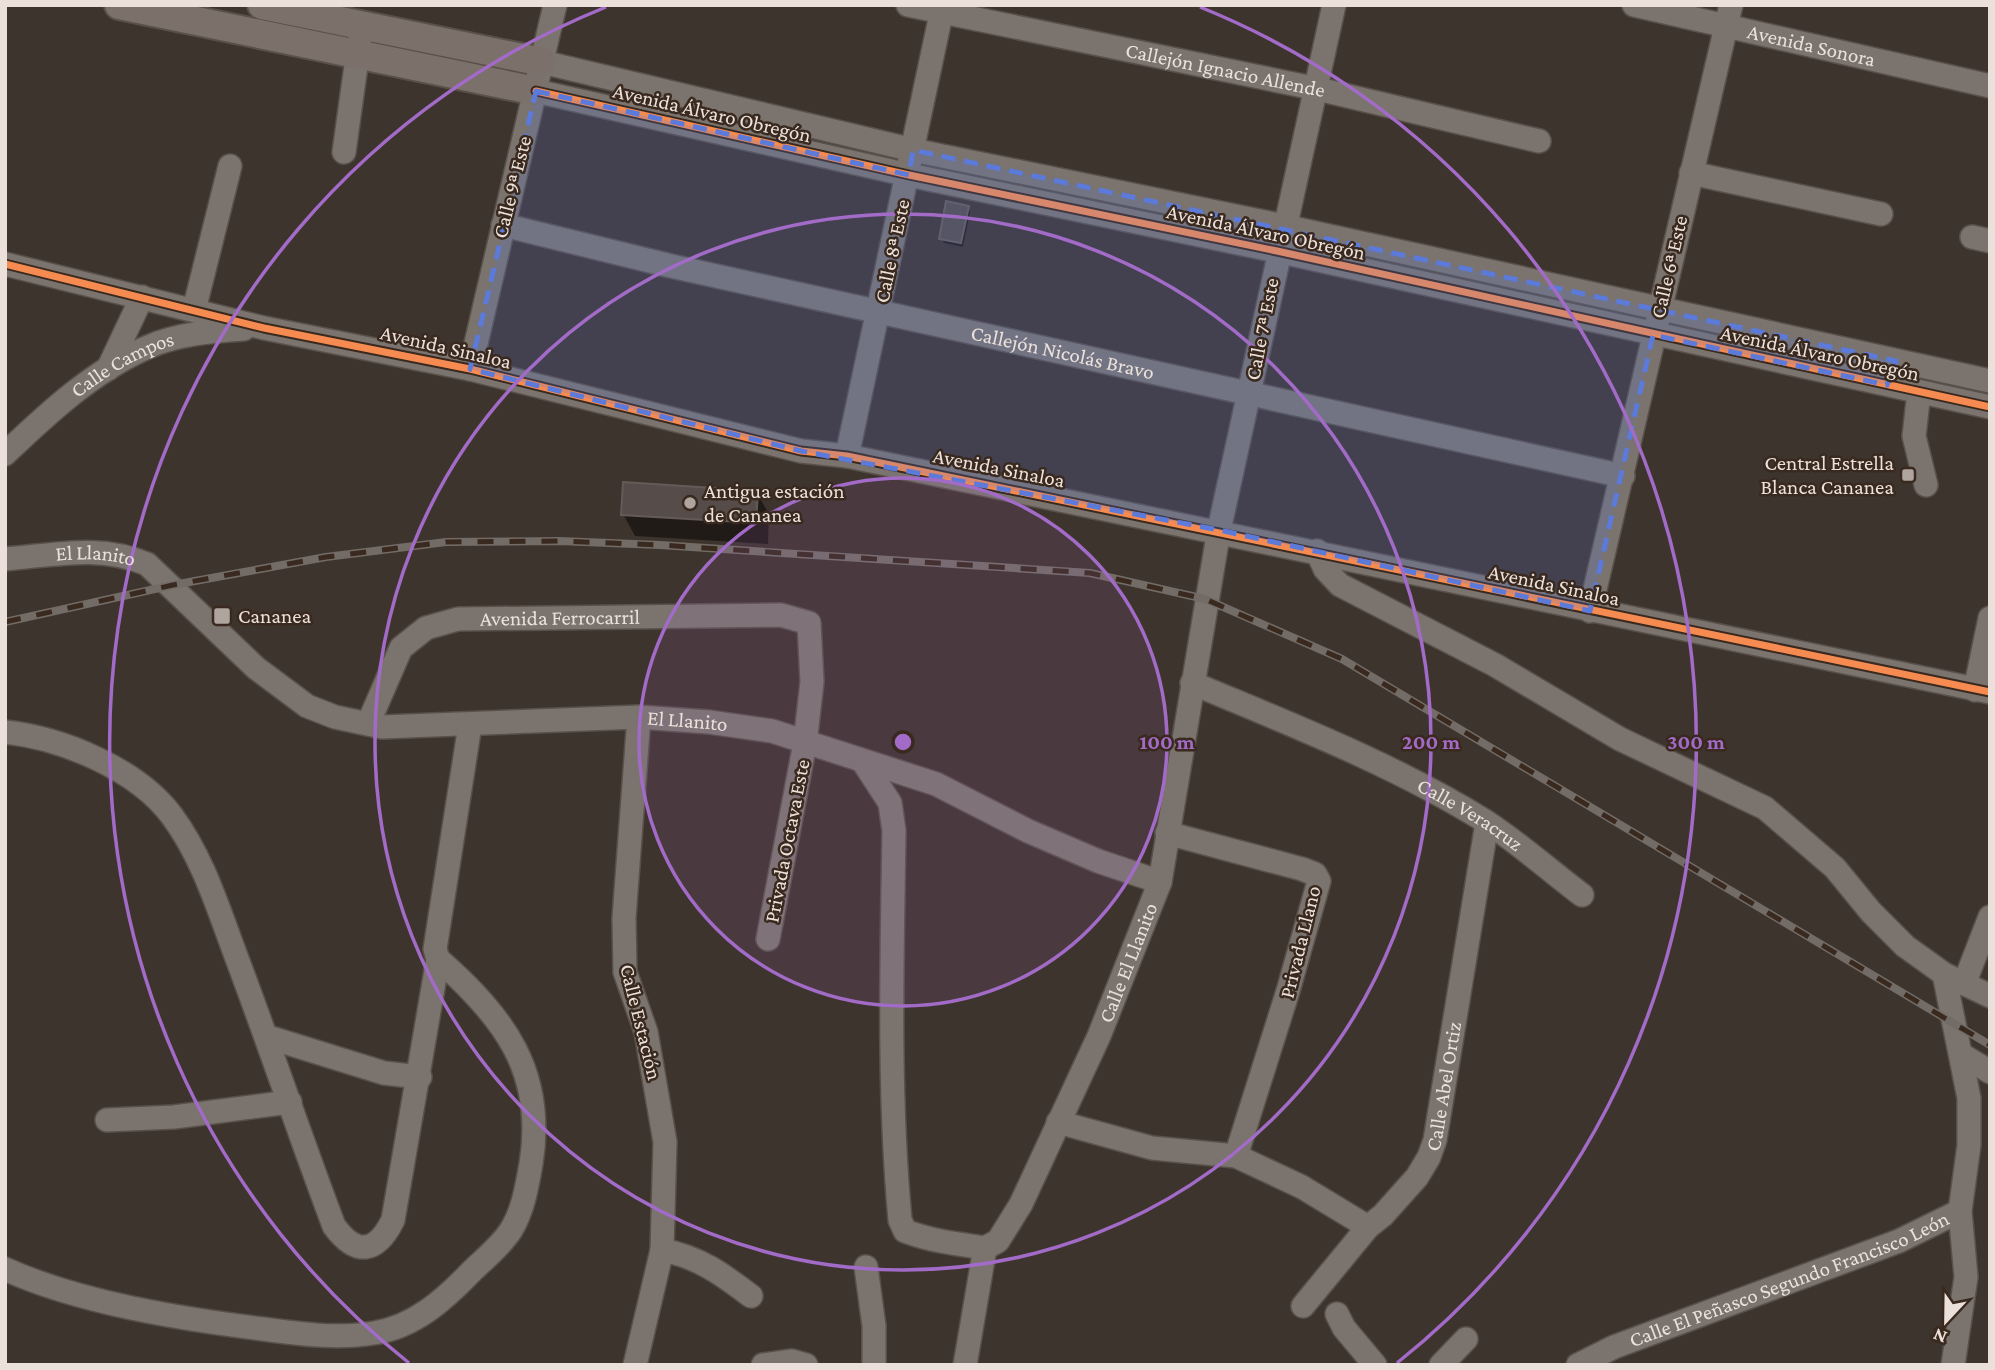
<svg xmlns="http://www.w3.org/2000/svg" width="1995" height="1370" font-family="'Crimson Pro',serif">
<style>
.shadow{fill:#0007}
.building{fill:#564d4a;stroke:#645a58;stroke-width:2}
.lines{fill:none;stroke-linecap:round;stroke-linejoin:round}
.minor-casing{stroke:#59504a;stroke-width:26}
.major-casing{stroke:#59504a;stroke-width:32}
.minor{stroke:#7a736e;stroke-width:23}
.major{stroke:#7b706a;stroke-width:28}
.rail-casing{stroke:#726b66;stroke-width:8}
.rail{stroke:#39291e;stroke-width:5;stroke-dasharray:16;stroke-linecap:butt}
.cycleway-casing{stroke:#39291e;stroke-width:11}
.cycleway{stroke:#f68b52;stroke-width:7}
.marked{fill:#5b7ad9;fill-opacity:0.2;stroke:#5b7ad9;stroke-width:5;stroke-dasharray:14 9;stroke-linejoin:round}
.ring{fill:none;stroke:#a36bc8;stroke-width:3.5}
.poi-dot{fill:#afa49e;stroke:#39291e;stroke-width:2.5}
.labels{text-anchor:middle;dominant-baseline:central;stroke-width:5;stroke-linejoin:round;paint-order:stroke}
.street-label{font-size:21px;fill:#ece1da;stroke:#39291e}
.poi-label{font-size:21px;fill:#ece1da;stroke:#39291e;text-anchor:start}
.centre{fill:#a36bc8;stroke:#39291e;stroke-width:3.5}
.ring-label{font-size:21px;text-anchor:middle;font-weight:bold;fill:#a36bc8;stroke:#39291e;stroke-width:5;stroke-linejoin:round;paint-order:stroke}
</style>
<rect width="100%" height="100%" fill="#3e342e"/>
<!-- shadow -->
<g class="shadow">
<polygon points="967,207 970,212 963,247 944,243 941,238"/>
<polygon points="757,493 769,514 768,544 635,536 623,514"/>
</g>
<!-- building -->
<g class="building">
<polygon points="946,201 969,206 961,243 939,239"/>
<polygon points="623,482 758,491 756,523 621,515"/>
</g>
<g class="lines">
<!-- minor casing -->
<g class="minor-casing">
<g id="minor">
<path id="s1" d="M908 5 1318 89 1539 141"/>
<path id="s2" d="M1634 5 1990 86"/>
<polyline points="542,62 913,150 1284,226 1990,381"/>
<polyline points="536,91 909,175 1277,251 1990,407"/>
<polyline points="344,152 360,37"/>
<polyline points="1691,173 1881,214"/>
<path id="s3" d="M503 225 671 266 1623 476"/>
<polyline points="1972,237 1990,241"/>
<polyline points="5,264 264,328 470,369 801,451 847,456 1990,692"/>
<polyline points="194,310 230,166"/>
<polyline points="108,369 142,297"/>
<polyline points="470,369 555,5"/>
<polyline points="1919,392 1914,436 1926,485"/>
<path id="s4" d="M5 454C48 413 93 371 148 347 177 334 212 331 244 329"/>
<polyline points="847,456 943,5"/>
<polyline points="1317,551 1325,569 1340,585 1495,665 1620,739 1765,808 1835,868 1871,912 1905,946 1944,974 1990,996"/>
<path id="s5" d="M5 559C55 555 100 544 147 564L256 668 307 706 335 717 382 727 639 717 709 722 772 731 936 784 1028 831 1098 861 1160 882"/>
<polyline points="1590,611 1731,5"/>
<path id="s6" d="M1192 683C1292 725 1393 764 1485 821 1519 843 1550 871 1582 895"/>
<polyline points="1975,690 1990,618"/>
<path id="s7" d="M368 724 401 648 426 628 458 619 781 615 809 623 812 682 805 743 768 939"/>
<path d="M5 732C62 738 137 769 172 816 203 858 218 908 236 956 270 1046 300 1136 334 1226 356 1256 376 1254 393 1220L438 959"/>
<path d="M864 763 890 803 894 831C892 961 888 1090 900 1220L905 1231C931 1241 957 1244 985 1248"/>
<polyline points="1167,833 1302,869 1315,874 1319,881 1288,991 1236,1156"/>
<polyline points="1944,974 1969,1098 1969,1145 1960,1211 1966,1277 1953,1365"/>
<polyline points="1964,984 1990,917"/>
<polyline points="268,1037 384,1073 420,1077"/>
<polyline points="1962,1055 1990,1072"/>
<polyline points="107,1120 174,1117 290,1102"/>
<polyline points="1058,1122 1152,1148 1236,1156 1302,1187 1368,1227"/>
<path d="M662 1250C699 1257 722 1274 751 1296"/>
<polyline points="866,1267 874,1326 874,1365"/>
<path d="M5 1269C80 1303 182 1319 263 1329 300 1334 337 1339 374 1333 414 1327 444 1300 471 1272 484 1259 501 1246 511 1230 523 1211 527 1186 531 1164 546 1072 504 1017 438 959L435 949 470 725"/>
<path id="s8" d="M1303 1306 1368 1227 1383 1215 1417 1177 1429 1157 1435 1140 1487 823"/>
<polyline points="1337,1314 1344,1328 1375,1365"/>
<polyline points="635,1365 662,1250 665,1142 646,1032 625,972 624,918 639,717"/>
<polyline points="763,1365 792,1361 806,1365"/>
<path id="s9" d="M965 1365 985 1248 998 1241 1021 1204 1099 1036 1160 882 1219 530 1334 5"/>
<polyline points="1441,1365 1466,1339"/>
<path id="s10" d="M1578 1365 1614 1347 1899 1241 1960 1211"/>
</g>
</g>
<!-- major casing -->
<g class="major-casing">
<g id="major">
<polyline points="119,5 536,91"/>
<polyline points="262,5 542,62"/>
</g>
</g>
<!-- minor -->
<use href="#minor" class="minor"/>
<!-- major -->
<use href="#major" class="major"/>
<!-- rail casing -->
<g class="rail-casing">
<polyline id="rail" points="5,622 173,585 326,557 446,542 559,541 660,545 1090,573 1205,599 1342,659 1990,1045"/>
</g>
<!-- rail -->
<use href="#rail" class="rail"/>
<!-- cycleway casing -->
<g class="cycleway-casing">
<g id="cycleway">
<polyline points="536,91 909,175 1277,251 1990,407"/>
<polyline points="5,264 264,328 470,369 801,451 847,456 1990,692"/>
</g>
</g>
<!-- cycleway -->
<use href="#cycleway" class="cycleway"/>
</g>
<!-- marked area -->
<path class="marked" d="M536 91 909 175 913 150 1896 361 1887 385 1653 335 1590 611 1219 530 801 451 470 369Z"/>
<!-- distance rings -->
<circle cx="903" cy="742" r="264" fill="#a36bc8" fill-opacity=".12"/>
<g class="ring">
<circle cx="903" cy="742" r="264"/>
<circle cx="903" cy="742" r="528"/>
<path d="M409 1363A793 793 0 0 1 606 7M1200 7A793 793 0 0 1 1397 1363"/>
</g>
<!-- markers -->
<g class="poi-dot">
<rect x="1901" y="468" width="14" height="14" rx="3.5"/>
<circle cx="690" cy="503" r="7"/>
<rect x="213" y="607" width="18" height="18" rx="3.5"/>
</g>
<g class="labels">
<!-- street labels -->
<g class="street-label">
<text stroke="none"><textPath href="#s2" startOffset="182">Avenida Sonora</textPath></text>
<text stroke="none"><textPath href="#s1" startOffset="324">Callejón Ignacio Allende</textPath></text>
<text transform="translate(712 113) rotate(13)">Avenida Álvaro Obregón</text>
<text transform="translate(512 187) rotate(-76)">Calle 9ª Este</text>
<text transform="translate(1266 232) rotate(12)">Avenida Álvaro Obregón</text>
<text transform="translate(892 251) rotate(-78)">Calle 8ª Este</text>
<text transform="translate(1669 267) rotate(-77)">Calle 6ª Este</text>
<text transform="translate(1262 329) rotate(-79)">Calle 7ª Este</text>
<text transform="translate(446 347) rotate(13)">Avenida Sinaloa</text>
<text stroke="none"><textPath href="#s3" startOffset="574">Callejón Nicolás Bravo</textPath></text>
<text transform="translate(1820 353) rotate(12)">Avenida Álvaro Obregón</text>
<text stroke="none"><textPath href="#s4" startOffset="149">Calle Campos</textPath></text>
<text transform="translate(999 468) rotate(11)">Avenida Sinaloa</text>
<text stroke="none"><textPath href="#s5" startOffset="91">El Llanito</textPath></text>
<text transform="translate(1554 585) rotate(12)">Avenida Sinaloa</text>
<text stroke="none"><textPath href="#s7" startOffset="250">Avenida Ferrocarril</textPath></text>
<text stroke="none"><textPath href="#s5" startOffset="742">El Llanito</textPath></text>
<text stroke="none"><textPath href="#s6" startOffset="308">Calle Veracruz</textPath></text>
<text transform="translate(787 841) rotate(-79)">Privada Octava Este</text>
<text transform="translate(1300 942) rotate(-76)">Privada Llano</text>
<text stroke="none"><textPath href="#s9" startOffset="441">Calle El Llanito</textPath></text>
<text transform="translate(641 1022) rotate(76)">Calle Estación</text>
<text stroke="none"><textPath href="#s8" startOffset="268">Calle Abel Ortiz</textPath></text>
<text stroke="none"><textPath href="#s10" startOffset="228">Calle El Peñasco Segundo Francisco León</textPath></text>
</g>
<!-- poi labels -->
<g class="poi-label">
<text x="1894" y="463" text-anchor="end">Central Estrella<tspan x="1894" dy="24">Blanca Cananea</tspan></text>
<text x="704" y="491">Antigua estación<tspan x="704" dy="24">de Cananea</tspan></text>
<text x="238" y="616">Cananea</text>
</g>
</g>
<circle cx="903" cy="742" r="10" class="centre"/>
<g class="ring-label">
<text x="1167" y="749">100 m</text>
<text x="1431" y="749">200 m</text>
<text x="1696" y="749">300 m</text>
</g>
<!-- border -->
<rect width="1995" height="1370" fill="none" stroke="#ece1da" stroke-width="14"/>
<!-- north arrow -->
<g transform="translate(1946 1321) rotate(202)" stroke="#39291e" stroke-width="5" paint-order="stroke">
<path d="M0-5L12 26L0 18L-12 26Z" fill="#ece1da"/>
<text y="-10" font-size="19" font-weight="bold" text-anchor="middle" fill="#ece1da">N</text>
</g>
</svg>
